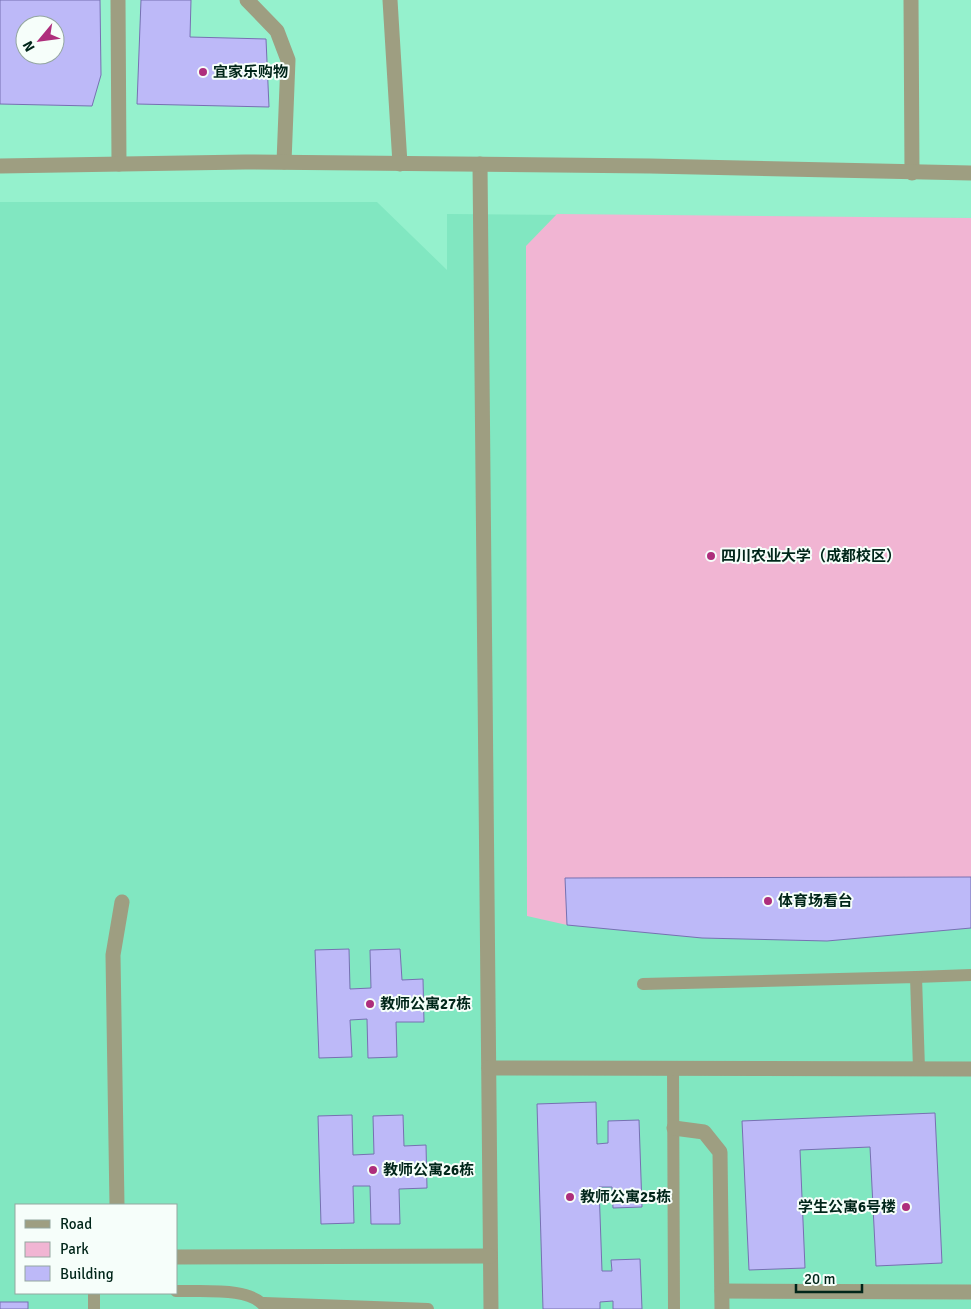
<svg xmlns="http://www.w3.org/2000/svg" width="971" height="1309" font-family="Signika,'Noto Sans SC',sans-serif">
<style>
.built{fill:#81e7c1;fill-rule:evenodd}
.green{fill:#f1b5d3}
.building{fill:#bdb9f8;stroke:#7770b2;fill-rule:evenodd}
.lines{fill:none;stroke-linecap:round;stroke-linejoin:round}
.service{stroke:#9e9e81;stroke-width:12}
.minor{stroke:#9e9e81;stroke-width:15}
.tertiary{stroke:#9e9e81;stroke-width:15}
.poi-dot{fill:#ae2e7c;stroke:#f6fefa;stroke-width:2}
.labels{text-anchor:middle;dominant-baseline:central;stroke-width:4;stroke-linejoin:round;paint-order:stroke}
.poi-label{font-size:15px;font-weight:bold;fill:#002519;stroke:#f6fefa;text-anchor:start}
</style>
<rect width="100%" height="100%" fill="#95f1cd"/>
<!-- built -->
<path class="built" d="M0 202H377L447 270V214L971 218V1309H0ZM16 1205H176V1293H16Z"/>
<!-- green -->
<polygon class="green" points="557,214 971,218 971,877 565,878 567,925 527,916 526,246"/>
<!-- building -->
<g class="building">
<path d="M0 0H100L101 75 92 106 0 104ZM25 25H55V55H25Z"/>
<polygon points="141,0 191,0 190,37 266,39 269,107 137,104"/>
<polygon points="971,877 971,928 827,941 702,938 567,925 565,878"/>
<polygon points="349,949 350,989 371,988 370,950 400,949 402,980 423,979 424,1022 396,1022 397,1057 368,1058 367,1019 350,1020 352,1057 319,1058 315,950"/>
<polygon points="596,1102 597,1144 608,1143 608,1121 639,1120 642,1207 613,1208 612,1187 599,1187 602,1271 612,1271 611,1260 640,1259 642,1309 613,1309 613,1301 600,1302 600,1309 543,1309 537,1104"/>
<polygon points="935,1113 942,1263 876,1266 870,1147 800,1150 805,1268 749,1270 742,1121"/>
<polygon points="352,1115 353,1155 374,1154 373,1116 403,1115 404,1146 426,1145 427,1188 399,1189 400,1224 371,1224 370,1186 353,1186 354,1223 321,1224 318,1116"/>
<rect x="0" y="1302" width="28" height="7"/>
</g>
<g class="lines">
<!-- service -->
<g class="service">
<polyline points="916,977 971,975"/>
<polyline points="643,984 916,977 919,1069"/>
<polyline points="673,1067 674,1309"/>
<path d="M176 1291C200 1292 254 1286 266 1309"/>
<polyline points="264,1303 428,1309"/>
<polyline points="94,1309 94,1293"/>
</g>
<!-- minor -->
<g class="minor">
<polyline points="118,0 119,164"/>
<polyline points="247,0 277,31 288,60 284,162"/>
<polyline points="390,0 400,164"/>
<polyline points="911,0 912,173"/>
<polyline points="480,164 491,1309"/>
<polyline points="489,1068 971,1069"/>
<polyline points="674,1128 704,1132 720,1152 722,1309"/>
<polyline points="117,1205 113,955 122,902"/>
<polyline points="176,1257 490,1256"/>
<polyline points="722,1291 971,1292"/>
</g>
<!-- tertiary -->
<polyline class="tertiary" points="0,166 245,162 650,166 971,173"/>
</g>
<!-- markers -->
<g class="poi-dot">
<circle cx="203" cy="72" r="5"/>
<circle cx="711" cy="556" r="5"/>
<circle cx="768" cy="901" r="5"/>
<circle cx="370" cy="1004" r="5"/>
<circle cx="373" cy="1170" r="5"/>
<circle cx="570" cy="1197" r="5"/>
<circle cx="906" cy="1207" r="5"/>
</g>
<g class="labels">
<!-- poi labels -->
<g class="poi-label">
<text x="213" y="72">宜家乐购物</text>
<text x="721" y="556">四川农业大学（成都校区）</text>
<text x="778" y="901">体育场看台</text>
<text x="380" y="1004">教师公寓27栋</text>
<text x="383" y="1170">教师公寓26栋</text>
<text x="580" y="1197">教师公寓25栋</text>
<text x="896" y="1207" text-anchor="end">学生公寓6号楼</text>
</g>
</g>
<!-- legend -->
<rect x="15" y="1204" width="162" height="90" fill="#f6fefa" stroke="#94a7a0"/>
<rect x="25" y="1220" width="25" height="8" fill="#9e9e81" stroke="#94a7a0"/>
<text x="60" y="1229" font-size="15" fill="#002519">Road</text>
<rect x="25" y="1242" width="25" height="15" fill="#f1b5d3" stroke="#94a7a0"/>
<text x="60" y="1254" font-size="15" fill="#002519">Park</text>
<rect x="25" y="1266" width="25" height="15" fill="#bdb9f8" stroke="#94a7a0"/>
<text x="60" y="1279" font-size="15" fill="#002519">Building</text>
<!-- north arrow -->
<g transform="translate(40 40) rotate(241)"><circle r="24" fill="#f6fefa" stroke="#94a7a0"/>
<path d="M0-4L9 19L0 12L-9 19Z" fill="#ae2e7c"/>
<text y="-8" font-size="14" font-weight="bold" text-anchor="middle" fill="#002519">N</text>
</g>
<!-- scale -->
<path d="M796 1284v8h66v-8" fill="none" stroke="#002519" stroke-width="2.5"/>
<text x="804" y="1284" font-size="15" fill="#002519" stroke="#f6fefa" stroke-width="4" paint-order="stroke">20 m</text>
</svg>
